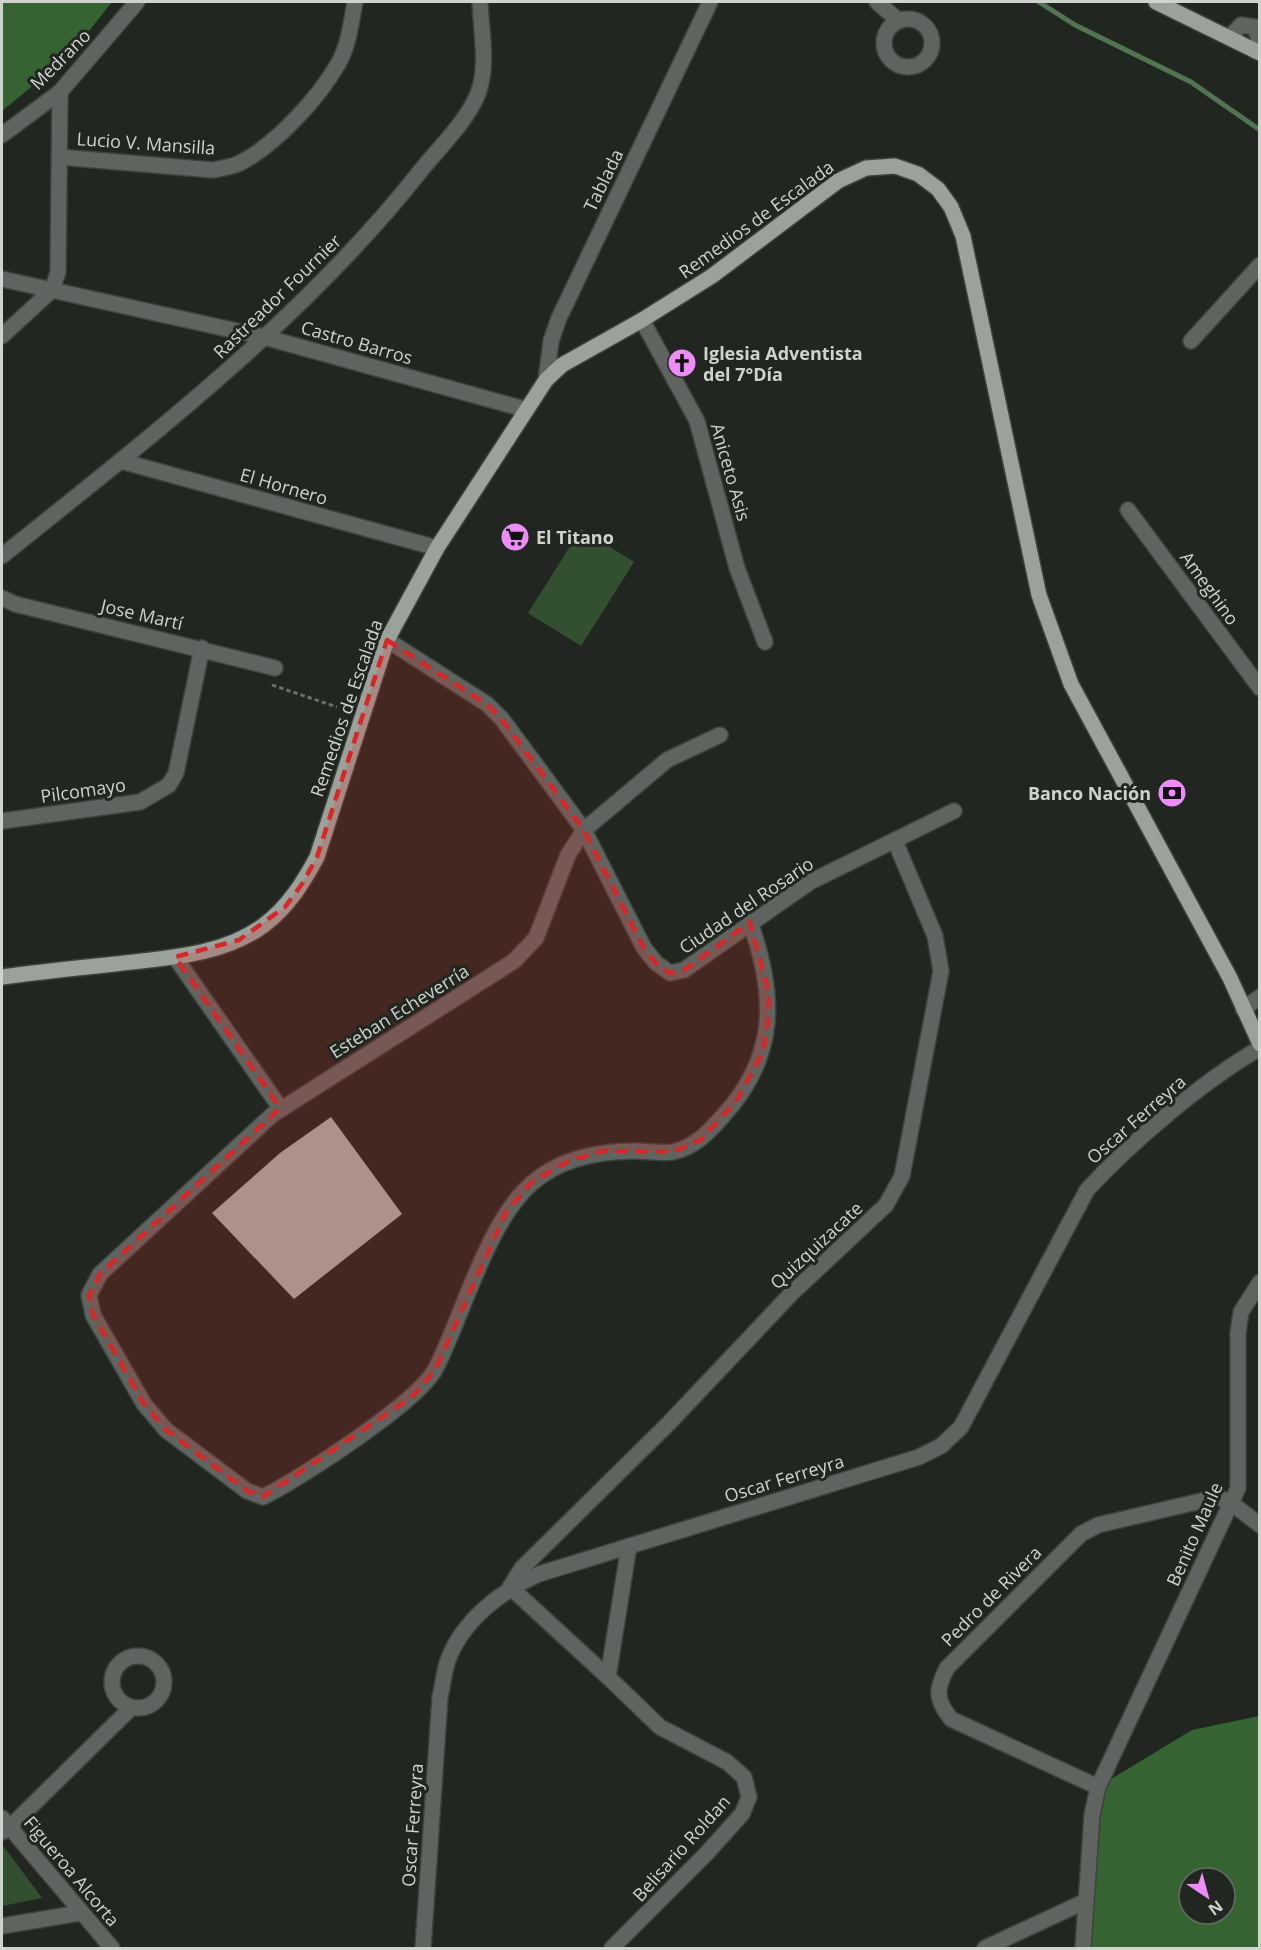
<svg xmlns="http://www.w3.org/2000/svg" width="1261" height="1950" font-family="'Open Sans',sans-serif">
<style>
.green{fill:#325030}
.forest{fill:#356332;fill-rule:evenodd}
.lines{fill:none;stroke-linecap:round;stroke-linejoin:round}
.stream{stroke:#527451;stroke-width:5}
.building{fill:#a4aca3}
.minor-casing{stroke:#3d433c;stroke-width:18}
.major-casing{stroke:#3d433c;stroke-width:18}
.path{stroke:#696e68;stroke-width:3;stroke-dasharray:4.5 3;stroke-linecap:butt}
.minor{stroke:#606460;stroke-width:15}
.major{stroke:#9ba29b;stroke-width:15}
.marked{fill:#d62828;fill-opacity:0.2;stroke:#d62828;stroke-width:4.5;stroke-dasharray:12 8;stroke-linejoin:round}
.labels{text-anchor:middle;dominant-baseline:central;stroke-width:6;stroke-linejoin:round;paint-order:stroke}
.street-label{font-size:18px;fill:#cfd3ce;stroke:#212720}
.poi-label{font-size:18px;font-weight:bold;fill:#cfd3ce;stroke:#212720;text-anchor:start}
</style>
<rect width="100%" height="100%" fill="#212720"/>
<!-- green -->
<g class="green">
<polygon points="581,529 634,562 581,646 528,613"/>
<polygon points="4,1847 42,1898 2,1906 2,1848"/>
</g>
<!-- forest -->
<g class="forest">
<polygon points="2,2 112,2 69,56 2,111"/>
<path d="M1259 1716V1948H1083L1098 1787 1192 1730ZM1189 1878H1225V1914H1189Z"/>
</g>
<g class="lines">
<!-- stream -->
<polyline class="stream" points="1039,2 1075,25 1191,82 1260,130"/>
</g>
<!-- building -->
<polygon class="building" points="331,1117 402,1214 294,1299 212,1213 280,1153"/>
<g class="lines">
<!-- minor casing -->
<g class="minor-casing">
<g id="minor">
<polyline points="877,2 899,21"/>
<circle cx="908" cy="43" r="24"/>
<polyline points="1230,37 1241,25 1255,27 1259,41 1255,51"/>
<polyline points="2,135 60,92 137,2"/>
<path d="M59 157 213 170C222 168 232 167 240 163 275 145 318 99 338 64 349 45 351 23 355 2"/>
<polyline points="2,279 264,337 524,409"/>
<polyline points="642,320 697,421 737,568 765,642"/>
<polyline points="2,336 52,290 58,272 60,92"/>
<polyline points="1191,341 1260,265"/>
<polyline points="546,380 551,341 559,318 710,2"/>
<polyline points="121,461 437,548"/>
<polyline points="1128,510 1260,688"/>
<path d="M2 556C149 438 305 318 422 169 440 147 465 123 477 96 489 69 481 30 480 2"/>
<polyline points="2,598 15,604 275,668"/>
<polyline points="387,640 487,704 502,719 584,830 644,948 656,963 670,973 684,970 810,882 954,811"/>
<path d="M720 735 667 760 584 830 568 855 536 938 514 961 272 1115 100 1274 89 1295 93 1315 144 1404 166 1430 247 1491 263 1497C299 1479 419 1402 436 1368 463 1315 487 1223 531 1184 560 1158 599 1151 636 1151 648 1151 662 1154 673 1152 695 1147 709 1132 723 1116 778 1056 776 995 750 922"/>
<polyline points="2,821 140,802 169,785 176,773 202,648"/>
<polyline points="175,957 281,1109"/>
<polyline points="1243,1009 1260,997"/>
<circle cx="138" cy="1682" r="26"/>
<polyline points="608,1677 510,1587 522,1568 669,1423 792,1293 886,1205 902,1176 941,971 935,936 895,841"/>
<path d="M1098 1787 951 1719C935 1699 936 1689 947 1668L1081 1534 1098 1525 1218 1497 1231 1503 1260 1525"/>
<polyline points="2,1818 112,1948"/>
<polyline points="2,1832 10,1827 131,1708"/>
<polyline points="2,1926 80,1913"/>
<path d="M423 1948 440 1697C443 1685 444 1671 448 1660 463 1620 501 1591 539 1574L919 1457 941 1446 961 1427 1087 1190C1132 1141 1202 1082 1260 1048"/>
<polyline points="612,1948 706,1854 742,1814 749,1797 744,1777 727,1762 660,1727 608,1677 629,1546"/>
<polyline points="985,1948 1086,1901"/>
<polyline points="1083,1948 1092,1815 1098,1787 1238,1488 1238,1333 1241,1312 1260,1282"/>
</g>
</g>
<!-- major casing -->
<g class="major-casing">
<g id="major">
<polyline points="1156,2 1260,53"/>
<path d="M2 977C39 972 77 968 115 964 164 958 223 956 264 925 288 907 303 883 317 857L387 640 437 548 546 380 562 365 642 320 712 276 838 181 866 168 895 166 918 174 938 189 951 207 963 236 1039 595 1071 684 1230 978 1260 1044"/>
</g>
</g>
<!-- path -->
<polyline class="path" points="272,685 337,707"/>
<!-- minor -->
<use href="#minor" class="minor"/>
<!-- major -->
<use href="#major" class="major"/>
</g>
<!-- marked area -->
<path class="marked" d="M387 640 487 704 502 719 584 830 644 948 656 963 670 973 684 970 750 922 769 993 768 1023 763 1053 736 1102 701 1140 673 1152 603 1151 569 1161 531 1183 506 1213 435 1371 411 1398 263 1497 247 1491 166 1430 144 1404 93 1315 89 1295 100 1274 280 1108 175 957 239 940 285 907 302 884 317 857Z"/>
<!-- icons -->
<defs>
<g id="church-disc" transform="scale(1.5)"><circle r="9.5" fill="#ed8cf9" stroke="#212720"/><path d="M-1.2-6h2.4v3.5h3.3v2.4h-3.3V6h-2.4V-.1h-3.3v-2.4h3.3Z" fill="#111"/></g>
<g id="supermarket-disc" transform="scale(1.5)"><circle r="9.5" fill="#ed8cf9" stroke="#212720"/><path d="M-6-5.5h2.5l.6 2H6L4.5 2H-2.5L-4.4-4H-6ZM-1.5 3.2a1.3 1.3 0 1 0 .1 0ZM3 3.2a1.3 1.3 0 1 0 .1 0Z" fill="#111"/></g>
<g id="bank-disc" transform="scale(1.5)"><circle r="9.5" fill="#ed8cf9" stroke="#212720"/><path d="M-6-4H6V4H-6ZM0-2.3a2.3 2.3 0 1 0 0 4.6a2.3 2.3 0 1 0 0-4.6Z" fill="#111"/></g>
</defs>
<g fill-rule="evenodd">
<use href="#church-disc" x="682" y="363"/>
<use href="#supermarket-disc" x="515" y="537"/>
<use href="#bank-disc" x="1172" y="793"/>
</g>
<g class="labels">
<!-- street labels -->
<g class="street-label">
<text transform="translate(60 59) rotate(-45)">Medrano</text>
<text transform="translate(146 143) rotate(4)">Lucio V. Mansilla</text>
<text transform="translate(603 180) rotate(-64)">Tablada</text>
<text transform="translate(756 219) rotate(-36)">Remedios de Escalada</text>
<text transform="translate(277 296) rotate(-44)">Rastreador Fournier</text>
<text transform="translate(357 342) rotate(16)">Castro Barros</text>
<text transform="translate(731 472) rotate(74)">Aniceto Asis</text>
<text transform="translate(284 486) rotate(16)">El Hornero</text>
<text transform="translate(1210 588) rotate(54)">Ameghino</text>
<text transform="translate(142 614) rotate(13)">Jose Martí</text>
<text transform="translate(346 708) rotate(-71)">Remedios de Escalada</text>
<text transform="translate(83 790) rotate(-8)">Pilcomayo</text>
<text transform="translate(746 905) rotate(-34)">Ciudad del Rosario</text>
<text transform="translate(399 1011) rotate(-32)">Esteban Echeverría</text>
<text transform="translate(1136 1119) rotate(-41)">Oscar Ferreyra</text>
<text transform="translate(816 1245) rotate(-43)">Quizquizacate</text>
<text transform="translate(784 1478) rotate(-17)">Oscar Ferreyra</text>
<text transform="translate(1194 1534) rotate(-66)">Benito Maule</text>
<text transform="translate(991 1596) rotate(-45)">Pedro de Rivera</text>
<text transform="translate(412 1825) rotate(-86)">Oscar Ferreyra</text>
<text transform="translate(681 1848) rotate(-48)">Belisario Roldan</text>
<text transform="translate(72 1871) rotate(50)">Figueroa Alcorta</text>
</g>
<!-- poi labels -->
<g class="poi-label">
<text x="703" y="353">Iglesia Adventista<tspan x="703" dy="21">del 7°Día</tspan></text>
<text x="536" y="537">El Titano</text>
<text x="1151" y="793" text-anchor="end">Banco Nación</text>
</g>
</g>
<!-- border -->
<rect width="1261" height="1950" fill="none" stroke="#cfd3ce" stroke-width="6"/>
<!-- north arrow -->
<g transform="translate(1207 1896) rotate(144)"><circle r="28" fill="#212720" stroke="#676c66" stroke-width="1.5"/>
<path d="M0-4.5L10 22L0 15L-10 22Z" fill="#ed8cf9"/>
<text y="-9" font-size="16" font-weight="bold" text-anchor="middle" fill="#cfd3ce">N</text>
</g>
</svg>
